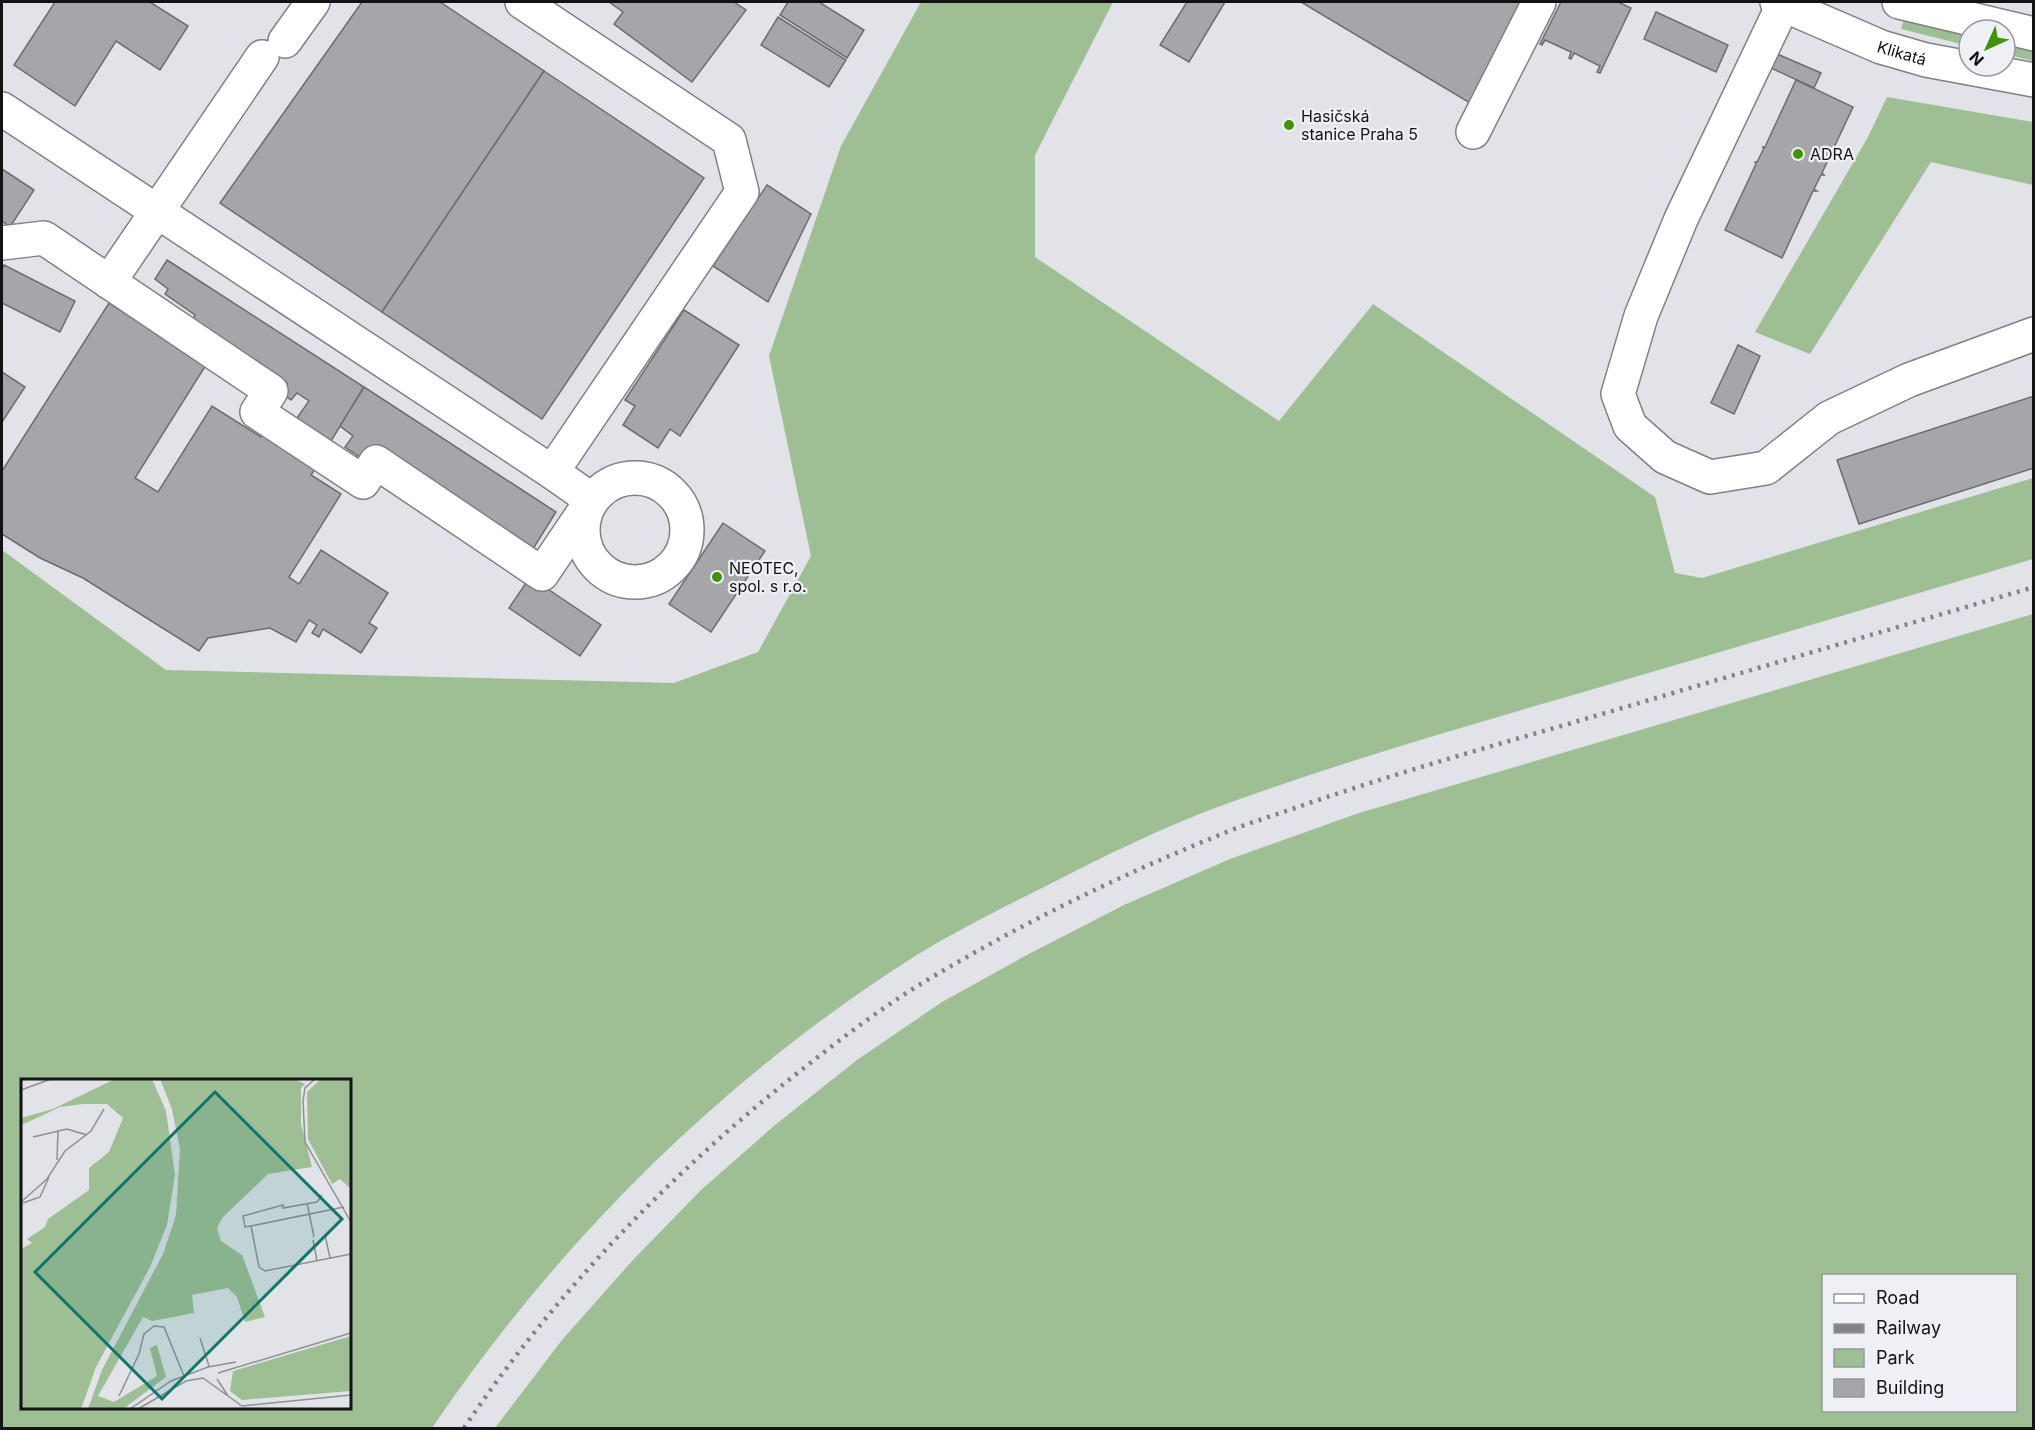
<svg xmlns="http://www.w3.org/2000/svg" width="2035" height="1430" font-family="Inter,sans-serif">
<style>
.green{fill:#9ebe93;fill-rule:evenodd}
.building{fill:#a5a6aa;stroke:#6c6c71;stroke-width:1.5}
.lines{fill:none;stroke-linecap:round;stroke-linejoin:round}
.minor-casing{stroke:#808085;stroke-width:36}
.minor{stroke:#fff;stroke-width:33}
.rail{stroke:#838387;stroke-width:4.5;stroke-dasharray:3 6;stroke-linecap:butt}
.poi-dot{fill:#3f9401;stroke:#eff0f5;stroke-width:2}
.labels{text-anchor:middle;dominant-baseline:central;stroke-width:4.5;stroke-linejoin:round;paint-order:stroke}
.street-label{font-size:16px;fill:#131315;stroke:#eff0f5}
.poi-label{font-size:16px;fill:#131315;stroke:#eff0f5;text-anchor:start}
.inset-road{fill:none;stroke:#8f9094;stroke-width:1.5}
.view{fill:#0f766e;fill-opacity:0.15;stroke:#0f766e;stroke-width:3}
.inset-edge{fill:none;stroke:#131315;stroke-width:3}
</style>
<rect width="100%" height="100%" fill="#e2e3e8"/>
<!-- green -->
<g class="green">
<path d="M921 2H1113L1035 155V257L1279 421 1373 304 1655 497 1675 573 1702 578 2033 478V559C1874 607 1715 653 1556 700 1441 733 1327 767 1215 808 1157 830 1100 858 1044 887 1000 909 954 932 912 958 722 1079 558 1242 432 1428H2V550L166 670 674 683 758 652 811 556 769 356 841 146ZM350 1080V1408H22V1080Z"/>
<polygon points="1905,16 1969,32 1969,46 1901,29"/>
<polygon points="2005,40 2033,47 2033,61 2005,54"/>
<polygon points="1887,97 2033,122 2033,185 1931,162 1810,354 1755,332 1868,137"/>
<path d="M2033 614V1428H495L562 1340 632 1261 701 1190 775 1125 857 1060 942 1002 1025 956 1124 905 1230 859 1359 813ZM1824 1276H2016V1410H1824Z"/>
</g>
<!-- building -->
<g class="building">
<polygon points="55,2 150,2 188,26 160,70 116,41 75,106 14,65"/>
<polygon points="362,2 440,2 544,71 382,312 220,203"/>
<polygon points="609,2 734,2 746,10 692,82 614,24 623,12"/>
<polygon points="788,2 819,2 864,30 847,58 780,15"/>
<polygon points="1187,2 1225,2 1189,62 1160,45"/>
<polygon points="1301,2 1521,2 1470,103"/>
<polygon points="1561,2 1618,2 1631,8 1600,73 1597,72 1600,66 1574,53 1571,59 1569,58 1571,52 1545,40 1542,45 1540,44"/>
<polygon points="1656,12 1728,45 1716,72 1644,39"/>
<polygon points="778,17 846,60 829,87 761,45"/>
<polygon points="1777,54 1821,73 1814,88 1771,68"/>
<polygon points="544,71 704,178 542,419 382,312"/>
<polygon points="1796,80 1853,107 1822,173 1824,175 1821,175 1814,189 1817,191 1813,191 1782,258 1725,230 1756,164 1755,162 1757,162 1764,148 1762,147 1765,147"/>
<polygon points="2,169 34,190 10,227 2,221"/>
<polygon points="767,185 811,214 768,302 713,266"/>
<polygon points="167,260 364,387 328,446 292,425 309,401 297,393 291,400 280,392 287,383 192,321 195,315 165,294 168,289 155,279"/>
<polygon points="4,265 75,301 60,332 2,303 2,270"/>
<polygon points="109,303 206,365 135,478 158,492 212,406 261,437 263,434 320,461 311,475 341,494 289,577 299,584 321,550 388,593 369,623 377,628 361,653 323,629 319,637 312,633 317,625 309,620 296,642 270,628 208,638 199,651 83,578 40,558 2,534 2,471"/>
<polygon points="684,310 739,345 680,436 670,429 658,448 623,425 635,406 625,400"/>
<polygon points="1738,345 1760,356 1734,414 1711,403"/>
<polygon points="2,372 25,387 2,422"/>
<polygon points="364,387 556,512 533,549 372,446 364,460 345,447 353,436 340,426"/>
<polygon points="2034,396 2034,468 1859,524 1837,460"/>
<polygon points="723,523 765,551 711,632 669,604"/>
<polygon points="530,577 601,625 580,656 509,608"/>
</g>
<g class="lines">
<!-- minor casing -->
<g class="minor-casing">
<g id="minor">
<path id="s1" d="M1777 2 1881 47 1926 60 2034 80"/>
<polyline points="1899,2 2034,34"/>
<polyline points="1783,5 1681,219 1641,316 1618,394 1630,426 1665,457 1710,477 1766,468 1829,418 1909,380 2034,334"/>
<polyline points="285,41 313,2"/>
<polyline points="2,109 552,472 742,192 729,140 522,2"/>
<polyline points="1473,132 1539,2"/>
<polyline points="2,243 44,238 271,391 257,412 363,482 376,462 542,574 592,500 552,472"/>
<polyline points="109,282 262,57"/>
<circle cx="635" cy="530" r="52"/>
</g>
</g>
<!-- minor -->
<use href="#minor" class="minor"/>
<!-- rail -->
<path class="rail" d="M464 1428C554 1294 669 1175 795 1075 838 1041 882 1007 929 979 1021 924 1118 876 1217 836 1242 825 1269 817 1295 808 1381 778 1470 752 1558 727 1716 680 1875 634 2034 587"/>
</g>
<!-- markers -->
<g class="poi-dot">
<circle cx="1289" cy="125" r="6"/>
<circle cx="1798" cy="154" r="6"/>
<circle cx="717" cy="577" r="6"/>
</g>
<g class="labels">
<!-- street labels -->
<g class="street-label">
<text stroke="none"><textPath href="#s1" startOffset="135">Klikatá</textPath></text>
</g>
<!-- poi labels -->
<g class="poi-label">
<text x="1301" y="116">Hasičská<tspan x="1301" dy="18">stanice Praha 5</tspan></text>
<text x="1810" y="154">ADRA</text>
<text x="729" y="568">NEOTEC,<tspan x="729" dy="18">spol. s r.o.</tspan></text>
</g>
</g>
<!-- overview -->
<g transform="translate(21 1079)">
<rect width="330" height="330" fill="#e2e3e8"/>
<path d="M94 0H131L145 32 154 96 146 146 129 188 75 288 60 330H0V170L11 164 6 160 24 148 27 140 68 111V89L88 73 102 39 86 25H62L39 28 5 44 0 45V39L32 30ZM139 0H273L284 5 280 9V45L291 88 247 95 201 139 196 149 200 162 221 176 244 238 224 243 216 218 207 209 171 216 173 234 131 242 122 238 77 317 93 323 136 297 129 269 136 266 145 298 102 330H67L81 291 142 175 155 136 159 70 151 30ZM300 0H330V110L319 100 311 105 287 60 286 13ZM330 257V312L221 321 209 312 212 292Z" fill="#9ebe93"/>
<path class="inset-road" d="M294 0 284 9 282 22 284 63 330 143M0 11 30 0M12 58 46 50 66 56M36 81 37 51M0 123 26 100 44 72 70 52 83 30M2 124 19 118 28 98M286 124 293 158M323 128 230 147 238 188 244 192 330 175M230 147 224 148 222 137 262 126V129L296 123 301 116M304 156 309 179M292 161 296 182M179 259 188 287M197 294 330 254M182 299 221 327 330 316M196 300 207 317M98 317 118 275 123 255 133 247 143 248 163 297M109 330 150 302 187 288 215 283M117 330 165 302 182 299"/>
<path class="view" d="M194 13 321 140 141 320 14 193Z"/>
<rect width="330" height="330" class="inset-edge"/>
</g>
<!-- border -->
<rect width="2035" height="1430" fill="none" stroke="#131315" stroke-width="6"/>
<!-- legend -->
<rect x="1822" y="1274" width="195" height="138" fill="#eff0f5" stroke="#97989b" stroke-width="1.5"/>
<rect x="1834" y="1294" width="30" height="9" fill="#ffffff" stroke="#97989b" stroke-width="1.5"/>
<text x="1876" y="1304" font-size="18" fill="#131315">Road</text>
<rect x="1834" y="1324" width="30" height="9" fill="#838387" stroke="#97989b" stroke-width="1.5"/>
<text x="1876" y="1334" font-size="18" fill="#131315">Railway</text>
<rect x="1834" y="1349" width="30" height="18" fill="#9ebe93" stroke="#97989b" stroke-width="1.5"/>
<text x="1876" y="1364" font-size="18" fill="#131315">Park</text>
<rect x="1834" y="1379" width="30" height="18" fill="#a5a6aa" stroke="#97989b" stroke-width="1.5"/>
<text x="1876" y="1394" font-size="18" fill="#131315">Building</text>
<!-- north arrow -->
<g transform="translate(1987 48) rotate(225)"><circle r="28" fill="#eff0f5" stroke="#97989b" stroke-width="1.5"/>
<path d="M0-4.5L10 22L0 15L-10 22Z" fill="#3f9401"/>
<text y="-9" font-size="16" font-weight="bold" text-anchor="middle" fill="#131315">N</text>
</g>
</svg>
